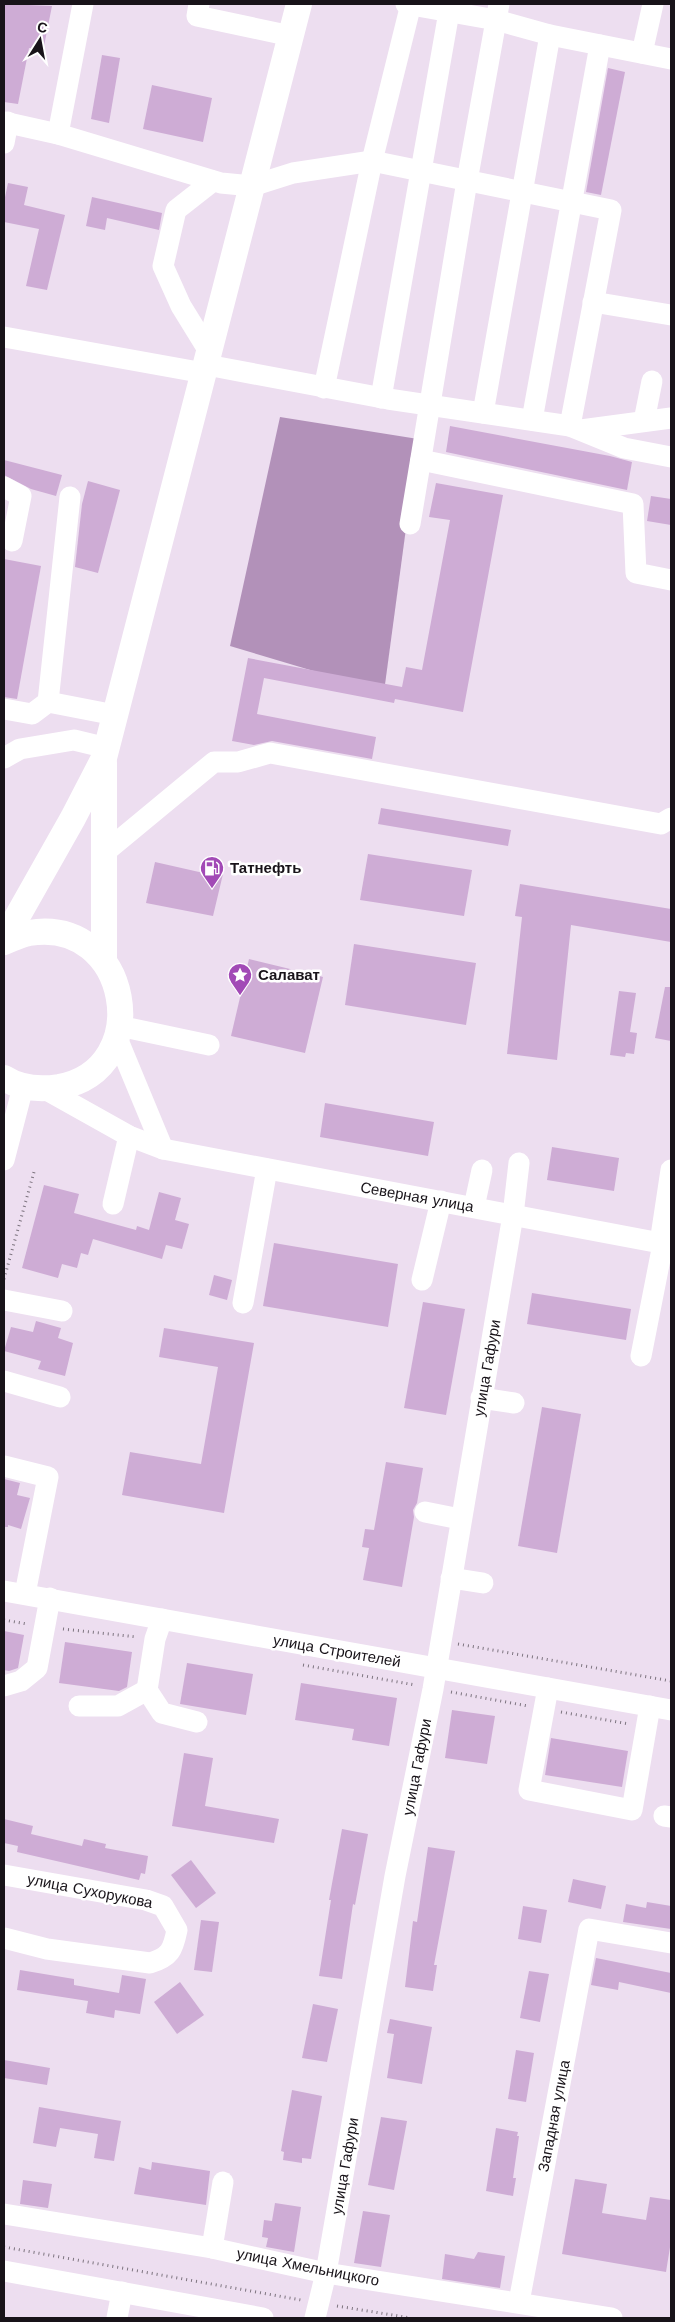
<svg xmlns="http://www.w3.org/2000/svg" width="675" height="2322" font-family="'Work Sans',sans-serif">
<style>
.forest{fill:#b291b9}
.building{fill:#ceacd5}
.lines{fill:none;stroke-linecap:round;stroke-linejoin:round}
.path{stroke:#7d747f;stroke-width:3;stroke-dasharray:1 4;stroke-linecap:butt}
.minor{stroke:#fff;stroke-width:21}
.major{stroke:#fff;stroke-width:26}
.labels{text-anchor:middle;dominant-baseline:central;stroke-width:5;stroke-linejoin:round;paint-order:stroke}
.poi-label{font-size:15px;font-weight:bold;fill:#181319;stroke:#fff;text-anchor:start}
.street-label{font-size:15px;fill:#181319;stroke:#fff}
</style>
<rect width="100%" height="100%" fill="#eddef0"/>
<!-- forest -->
<polygon class="forest" points="280,417 418,439 384,692 230,646"/>
<!-- building -->
<g class="building">
<polygon points="4,4 52,6 43,51 29,48 18,104 4,102"/>
<polygon points="102,55 120,58 109,123 91,119"/>
<polygon points="608,68 625,72 601,195 586,192"/>
<polygon points="152,85 212,98 203,142 143,129"/>
<polygon points="8,183 28,187 24,205 65,215 47,290 26,286 39,229 4,222 4,202"/>
<polygon points="92,197 162,213 159,230 107,218 105,230 86,226"/>
<polygon points="450,426 610,456 632,462 627,490 446,452"/>
<polygon points="4,460 62,475 56,496 31,489 4,475"/>
<polygon points="88,481 120,490 98,573 75,567 82,504"/>
<polygon points="436,483 503,495 463,712 395,699 394,703 264,678 257,714 376,737 372,759 272,741 254,745 232,741 248,658 402,687 406,667 422,670 450,520 429,517"/>
<polygon points="651,496 671,499 671,525 647,521"/>
<polygon points="4,559 41,566 17,699 4,697"/>
<polygon points="381,808 511,830 508,846 378,824"/>
<polygon points="368,854 472,870 464,916 360,900"/>
<polygon points="155,862 208,874 208,870 223,874 213,916 146,903"/>
<polygon points="520,884 671,909 671,942 571,925 557,1060 507,1054 522,917 515,916"/>
<polygon points="354,944 476,963 466,1025 345,1005"/>
<polygon points="249,959 323,977 305,1053 231,1036"/>
<polygon points="665,987 671,987 671,1041 655,1038"/>
<polygon points="619,991 636,993 630,1032 637,1033 634,1054 626,1053 625,1057 610,1055"/>
<polygon points="325,1103 434,1122 428,1156 320,1137"/>
<polygon points="552,1147 619,1158 614,1191 547,1180"/>
<polygon points="44,1185 79,1194 74,1213 136,1230 137,1226 149,1230 159,1192 181,1198 175,1220 189,1224 182,1249 166,1245 162,1259 93,1239 88,1255 81,1253 77,1268 62,1264 58,1278 22,1268"/>
<polygon points="274,1243 398,1264 388,1327 263,1306"/>
<polygon points="214,1275 232,1280 227,1300 209,1295"/>
<polygon points="532,1293 631,1309 626,1340 527,1324"/>
<polygon points="423,1302 465,1309 446,1415 404,1408"/>
<polygon points="36,1321 61,1328 58,1338 73,1343 65,1376 38,1369 41,1361 4,1351 11,1327 33,1332"/>
<polygon points="164,1328 254,1343 224,1513 122,1495 130,1452 201,1464 218,1367 159,1357"/>
<polygon points="542,1407 581,1414 557,1553 518,1546"/>
<polygon points="386,1462 423,1468 417,1503 413,1510 414,1517 402,1587 363,1580 369,1548 362,1547 365,1529 374,1530"/>
<polygon points="4,1479 20,1483 17,1495 30,1498 21,1529 8,1525 8,1527 4,1527"/>
<polygon points="4,1631 24,1635 18,1668 9,1671 4,1670"/>
<polygon points="65,1642 132,1652 127,1687 119,1691 59,1683"/>
<polygon points="187,1663 253,1674 246,1715 180,1704"/>
<polygon points="301,1683 397,1698 389,1746 352,1740 354,1729 295,1720"/>
<polygon points="452,1710 495,1716 487,1764 445,1758"/>
<polygon points="551,1738 628,1751 622,1787 545,1775"/>
<polygon points="184,1753 213,1758 205,1806 279,1819 274,1843 172,1826"/>
<polygon points="4,1819 33,1826 31,1834 82,1846 84,1839 106,1844 105,1848 148,1856 145,1874 141,1873 139,1880 17,1852 18,1846 4,1843"/>
<polygon points="342,1829 368,1834 355,1905 353,1904 342,1979 319,1976 331,1900 329,1900"/>
<polygon points="428,1847 455,1851 434,1965 437,1965 433,1991 405,1987 413,1921 417,1922"/>
<polygon points="191,1860 216,1893 196,1908 171,1875"/>
<polygon points="573,1879 606,1886 601,1909 568,1902"/>
<polygon points="647,1902 671,1906 671,1929 623,1922 626,1904 646,1908"/>
<polygon points="523,1906 547,1910 541,1943 518,1939"/>
<polygon points="201,1920 219,1922 212,1972 194,1970"/>
<polygon points="596,1958 671,1973 671,1993 619,1982 618,1990 591,1985"/>
<polygon points="20,1970 74,1979 74,1985 119,1993 122,1975 146,1979 140,2014 115,2010 114,2018 86,2013 88,2001 17,1990"/>
<polygon points="529,1971 549,1974 540,2022 520,2018"/>
<polygon points="180,1982 204,2015 177,2034 154,2002"/>
<polygon points="313,2004 338,2009 327,2062 302,2058"/>
<polygon points="390,2019 432,2027 422,2084 387,2078 394,2034 387,2033"/>
<polygon points="516,2050 534,2053 526,2102 508,2099"/>
<polygon points="4,2060 50,2068 47,2085 4,2078"/>
<polygon points="292,2090 322,2096 311,2159 302,2158 302,2163 283,2160 284,2152 281,2151"/>
<polygon points="39,2107 121,2121 114,2161 94,2158 98,2134 60,2128 56,2147 33,2143"/>
<polygon points="381,2117 407,2121 394,2190 368,2185"/>
<polygon points="496,2128 518,2132 517,2136 519,2136 513,2178 516,2178 513,2196 486,2191"/>
<polygon points="152,2162 210,2171 206,2205 134,2194 139,2167 151,2170"/>
<polygon points="575,2179 607,2184 602,2213 646,2220 650,2197 671,2200 671,2241 666,2272 562,2254"/>
<polygon points="23,2180 52,2184 48,2208 20,2204"/>
<polygon points="275,2203 301,2207 294,2252 266,2247 268,2238 262,2237 264,2220 272,2221"/>
<polygon points="363,2211 390,2215 381,2267 354,2263"/>
<polygon points="478,2252 505,2256 500,2288 442,2279 445,2254 474,2259"/>
</g>
<g class="lines">
<!-- path -->
<g class="path">
<polyline points="4,1279 34,1172"/>
<polyline points="4,1620 27,1624"/>
<polyline points="63,1629 137,1637"/>
<polyline points="458,1644 671,1681"/>
<polyline points="303,1665 415,1685"/>
<polyline points="451,1692 528,1706"/>
<polyline points="561,1712 629,1724"/>
<polyline points="4,2247 301,2300"/>
<polyline points="337,2306 411,2318"/>
</g>
<!-- minor -->
<g class="minor">
<polyline points="199,4 197,16 291,36"/>
<polyline points="406,4 496,20 550,35 671,59"/>
<polyline points="642,53 653,4"/>
<polyline points="4,122 58,134 221,183 252,186 293,173 372,161 611,210 570,426 388,399 207,365"/>
<polyline points="58,134 83,4"/>
<polyline points="4,143 8,122"/>
<polyline points="593,302 671,315"/>
<polyline points="4,337 204,373"/>
<polyline points="210,353 181,306 163,266 176,210 213,181"/>
<polyline points="324,388 372,161 411,4"/>
<polyline points="381,398 449,12"/>
<polyline points="483,413 550,35"/>
<polyline points="532,420 600,45"/>
<polyline points="644,421 652,381"/>
<polyline points="570,426 624,448 671,457"/>
<polyline points="581,430 671,418"/>
<polyline points="421,460 633,504 636,573 671,580"/>
<polyline points="4,487 21,496 12,541"/>
<polyline points="410,524 467,181 499,4"/>
<polyline points="48,702 115,715"/>
<polyline points="4,709 32,714 48,702 70,497"/>
<polyline points="4,758 20,749 74,740 107,748"/>
<polyline points="104,853 214,762 238,762 270,753 661,824 671,818"/>
<polyline points="119,1026 209,1045"/>
<polyline points="117,1038 163,1149"/>
<polyline points="45,1089 129,1136 163,1149 671,1245"/>
<polyline points="4,1160 23,1087"/>
<polyline points="113,1204 129,1136"/>
<polyline points="474,1207 482,1170"/>
<polyline points="660,1243 671,1170"/>
<polyline points="422,1280 441,1201"/>
<polyline points="4,1300 62,1311"/>
<polyline points="243,1303 267,1169"/>
<polyline points="641,1356 663,1244"/>
<polyline points="4,1381 60,1397"/>
<polyline points="481,1398 514,1403"/>
<polyline points="4,1466 48,1477 25,1594"/>
<polyline points="425,1512 460,1519"/>
<polyline points="451,1578 483,1583"/>
<polyline points="4,1591 671,1710"/>
<polyline points="4,1686 21,1681 37,1668 50,1598"/>
<polyline points="548,1688 529,1790 632,1810 650,1706"/>
<polyline points="147,1690 162,1713 197,1722"/>
<polyline points="79,1706 118,1706 147,1690 155,1639 162,1619"/>
<polyline points="664,1816 671,1817"/>
<path d="M4 1875 146 1900 163 1906 177 1930C173 1950 170 1957 150 1963L47 1949 4 1938"/>
<polyline points="4,2214 212,2248 326,2273 612,2318"/>
<polyline points="212,2248 223,2182"/>
<polyline points="4,2271 263,2318"/>
<polyline points="519,2302 589,1929 671,1943"/>
<polyline points="117,2318 122,2292"/>
<polyline points="315,2318 326,2273 395,1876 433,1689 513,1215 519,1163"/>
</g>
<!-- major -->
<g class="major">
<polyline points="4,940 73,818 104,758 299,4"/>
<path d="M4 942C12 939 21 934 29 933 130 916 157 1069 59 1087 39 1090 21 1089 4 1078"/>
<polyline points="104,960 104,763"/>
</g>
</g>
<!-- icons -->
<defs>
<g id="fuel-pin" transform="scale(1.25)"><path d="M0 17L-7.5 6A9.5 9.5 0 1 1 7.5 6Z" fill="#a24ab6" stroke="#fff"/><path d="M-5.5-6h7V0h2V4h1.3V-2.5L3-4.5l.8-.8L6-3V5H2.5V1h-1V6h-7ZM-4.2-4.7v3.2H.2V-4.7Z" fill="#fff"/></g>
<g id="sight-pin" transform="scale(1.25)"><path d="M0 17L-7.5 6A9.5 9.5 0 1 1 7.5 6Z" fill="#a24ab6" stroke="#fff"/><path d="M0-6L1.8-2.2L6-1.7L2.9 1.2L3.7 5.4L0 3.3L-3.7 5.4L-2.9 1.2L-6-1.7L-1.8-2.2Z" fill="#fff"/></g>
</defs>
<g fill-rule="evenodd">
<use href="#fuel-pin" x="212" y="868"/>
<use href="#sight-pin" x="240" y="975"/>
</g>
<g class="labels">
<!-- poi labels -->
<g class="poi-label">
<text x="230" y="868">Татнефть</text>
<text x="258" y="975">Салават</text>
</g>
<!-- street labels -->
<g class="street-label">
<text transform="translate(417 1197) rotate(10)">Северная улица</text>
<text transform="translate(487 1368) rotate(-80)">улица Гафури</text>
<text transform="translate(337 1651) rotate(10)">улица Строителей</text>
<text transform="translate(417 1767) rotate(-79)">улица Гафури</text>
<text transform="translate(90 1891) rotate(11)">улица Сухорукова</text>
<text transform="translate(554 2116) rotate(-79)">Западная улица</text>
<text transform="translate(345 2166) rotate(-80)">улица Гафури</text>
<text transform="translate(308 2267) rotate(11)">улица Хмельницкого</text>
</g>
</g>
<!-- border -->
<rect width="675" height="2322" fill="none" stroke="#181319" stroke-width="10"/>
<!-- north arrow -->
<g transform="translate(40 40) rotate(11)" stroke="#ffffff" stroke-width="4" paint-order="stroke">
<path d="M0-4L9 19L0 12L-9 19Z" fill="#181319"/>
<text y="-8" font-size="14" font-weight="bold" text-anchor="middle" fill="#181319">С</text>
</g>
</svg>
